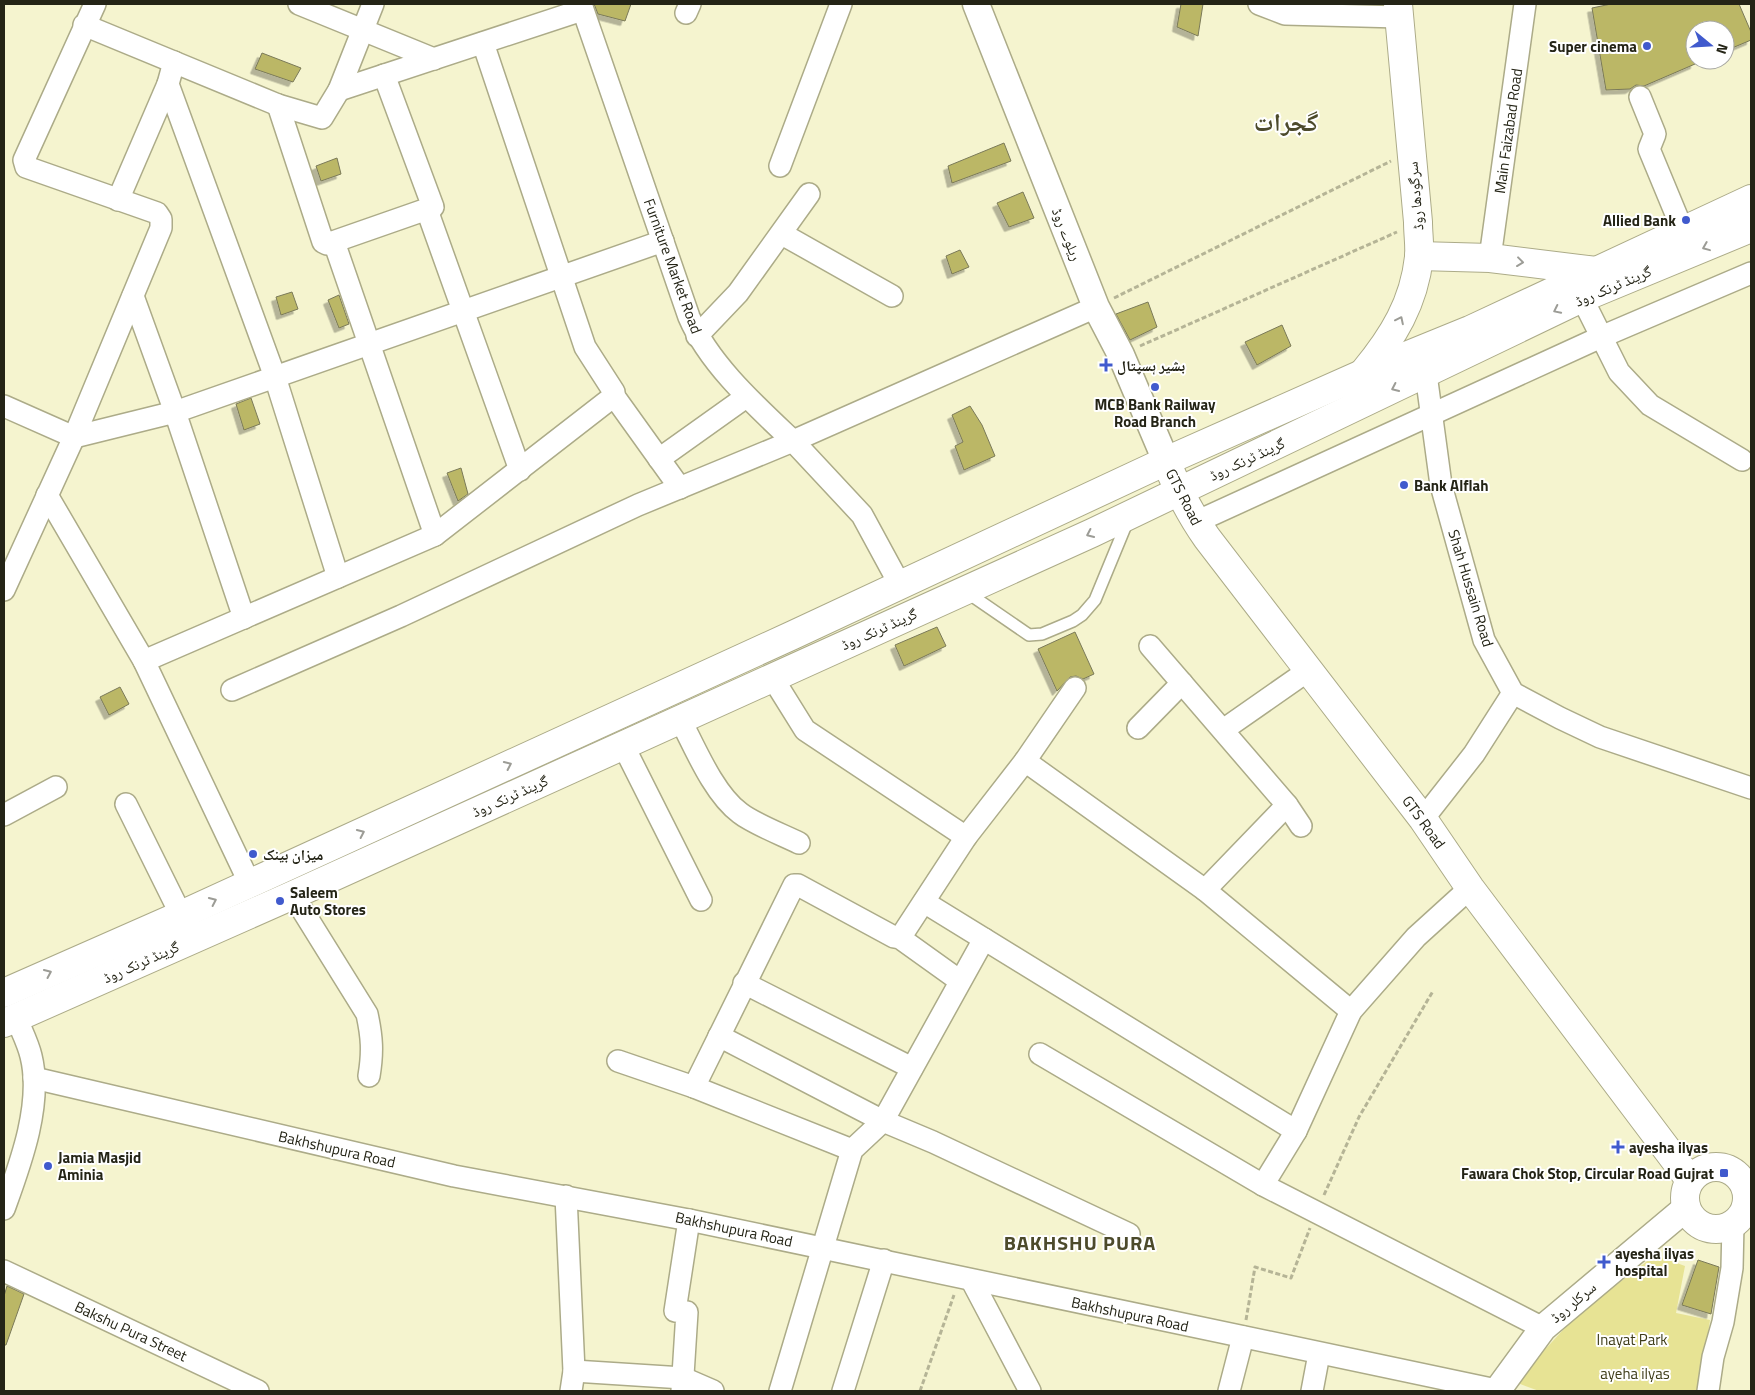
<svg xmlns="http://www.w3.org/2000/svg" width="1755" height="1395" font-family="'Titillium Web','Noto Naskh Arabic',sans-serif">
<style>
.green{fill:#e7e394}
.building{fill:#bbb766;stroke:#7a7958;filter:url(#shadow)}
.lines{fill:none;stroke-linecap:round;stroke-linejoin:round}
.service-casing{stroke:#acab88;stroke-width:14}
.minor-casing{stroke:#acab88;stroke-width:24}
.tertiary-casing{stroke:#acab88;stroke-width:29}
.secondary-casing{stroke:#acab88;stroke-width:30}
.primary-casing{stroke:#acab88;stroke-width:30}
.path{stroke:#b5b496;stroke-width:3;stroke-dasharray:5 2.5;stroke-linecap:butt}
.service{stroke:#fff;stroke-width:11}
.minor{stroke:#fff;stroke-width:21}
.tertiary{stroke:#fff;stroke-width:26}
.secondary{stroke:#fff;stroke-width:28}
.primary{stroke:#fff;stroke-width:28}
.oneway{stroke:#9c9c96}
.poi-dot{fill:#405acd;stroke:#fff;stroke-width:2}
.labels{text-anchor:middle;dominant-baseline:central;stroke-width:4;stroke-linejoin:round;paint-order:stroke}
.poi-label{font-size:15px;font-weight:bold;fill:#242416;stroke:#fff;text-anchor:start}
.street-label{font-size:15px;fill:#242416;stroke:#fff}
.park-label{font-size:15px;fill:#3e3c19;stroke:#fff}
.district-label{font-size:20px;font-weight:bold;letter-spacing:1px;fill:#4c4a2b;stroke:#fff}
.town-label{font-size:25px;font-weight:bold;fill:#4c4a2b;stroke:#fff}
</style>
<defs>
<filter id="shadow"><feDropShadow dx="-4.5" dy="4.5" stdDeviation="0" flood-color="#0004"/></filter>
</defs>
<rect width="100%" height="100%" fill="#f5f4cf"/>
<!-- green -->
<polygon class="green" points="1655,1255 1685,1266 1676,1313 1710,1320 1700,1391 1539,1391 1515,1382 1575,1317"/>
<!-- building -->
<g class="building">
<polygon points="594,4 631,4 625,21 598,14"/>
<polygon points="1181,4 1203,4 1198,36 1177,27"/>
<polygon points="1611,4 1739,4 1751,32 1751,40 1725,51 1725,30 1695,30 1695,64 1644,86 1636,85 1630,89 1606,90 1592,8"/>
<polygon points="262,53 301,68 293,82 255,69"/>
<polygon points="1004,143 1011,161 952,183 948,166"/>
<polygon points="337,158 341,174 321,181 316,166"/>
<polygon points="1023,192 1034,218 1009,227 997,203"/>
<polygon points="960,250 969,267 952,274 946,256"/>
<polygon points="292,292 298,309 281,315 276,297"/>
<polygon points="339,295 349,324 339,328 328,300"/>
<polygon points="1148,302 1157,327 1130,340 1116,314"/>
<polygon points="1282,325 1291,346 1257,365 1245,342"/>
<polygon points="251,398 260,424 244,430 236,404"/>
<polygon points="970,406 982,425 995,456 964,470 955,446 963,442 952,415"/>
<polygon points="461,468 468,494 458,501 447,473"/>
<polygon points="937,627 946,646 904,666 895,645"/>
<polygon points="1075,632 1094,674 1083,679 1076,676 1070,677 1057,691 1038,649"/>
<polygon points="120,687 129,704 109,715 100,697"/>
<polygon points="1698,1260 1719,1267 1711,1314 1682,1305"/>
<polygon points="7,1286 24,1294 6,1345 4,1345 4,1296"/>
</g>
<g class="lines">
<!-- service casing -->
<g class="service-casing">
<polyline id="service" points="965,591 1029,635 1042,634 1073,621 1082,615 1095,600 1128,520"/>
</g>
<!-- minor casing -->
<g class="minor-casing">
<g id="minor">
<polyline points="299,4 434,59"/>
<path d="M581 4 689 317C709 364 756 406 793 441L1096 307"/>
<polyline points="1259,4 1285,14 1399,17"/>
<polyline points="686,13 690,4"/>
<polyline points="84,25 278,105 322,118 339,90 373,4"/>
<polyline points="174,62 168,84 275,377 338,577"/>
<polyline points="339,90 582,10"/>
<polyline points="1640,97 1655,134 1649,149 1683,231"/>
<polyline points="278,105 323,242 327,244 433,207 384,75"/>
<polyline points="780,166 841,4"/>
<polyline points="118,200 168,84"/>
<polyline points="427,210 520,470"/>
<polyline points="782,234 892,296"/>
<polyline points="334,242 435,535"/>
<polyline points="1490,258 1525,4"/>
<polyline points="133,296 175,412 244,618"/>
<polyline points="1582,298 1619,372 1650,405 1742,460"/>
<polyline points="697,336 738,293 809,194"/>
<polyline points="1426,374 1441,485 1484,640 1513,693 1560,718 1600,737 1751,788"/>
<polyline points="614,396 680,488"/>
<polyline points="4,406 74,437 175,412 663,241"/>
<polyline points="659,459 746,397"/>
<polyline points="47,495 144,661 250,884"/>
<polyline points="1196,522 1601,337 1751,273"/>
<polyline points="4,590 74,437 161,228 161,219 157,213 26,167 24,160 95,4"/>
<polyline points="1150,646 1287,805 1205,890 1351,1011"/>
<polyline points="144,661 435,535 614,396 614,392 585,347 483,43"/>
<polyline points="772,677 805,730 966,837"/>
<polyline points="232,690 401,616 638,505 793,441 862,515 900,585"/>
<path d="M680 719C695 748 714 794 740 813 754 824 783 835 799 843"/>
<polyline points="1138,728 1182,683"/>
<polyline points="1223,730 1309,670"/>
<polyline points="623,745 701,900"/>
<polyline points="1025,761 1205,890"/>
<polyline points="126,804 181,915"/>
<polyline points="1287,805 1301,826"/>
<polyline points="4,815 56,787"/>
<polyline points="1423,819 1474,754 1513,693"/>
<polyline points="1470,888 1416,937 1351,1011 1296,1131 1263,1185 1543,1328"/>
<path d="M293 895 367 1014C372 1037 373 1052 369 1076"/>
<polyline points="924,902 1296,1131"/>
<polyline points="900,938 966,837 1025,761 1075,688"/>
<polyline points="744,983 912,1068"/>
<polyline points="719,1036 883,1121 984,939"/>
<polyline points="1040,1054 1263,1185"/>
<polyline points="618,1061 694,1087 852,1150"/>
<polyline points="34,1078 454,1176 689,1220 1501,1391"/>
<polyline points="694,1087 794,885 798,885 894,937 900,938 960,981"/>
<polyline points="566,1196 574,1371 571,1391"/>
<path d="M4 1209C20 1165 43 1104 31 1056 28 1043 21 1030 16 1017"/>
<polyline points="4,1271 258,1391"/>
<polyline points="972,1281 1030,1391"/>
<polyline points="574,1371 683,1378 713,1391"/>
<polyline points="682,1391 687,1312 675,1311 689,1220"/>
<polyline points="780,1391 852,1150 883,1121 933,1142 1129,1234"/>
<polyline points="843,1391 884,1260"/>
<polyline points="1229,1391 1243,1337"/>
<polyline points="1312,1391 1319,1354"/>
<polyline points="1708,1391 1713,1357 1723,1322 1732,1268 1733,1224"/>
</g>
</g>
<!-- tertiary casing -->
<g class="tertiary-casing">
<g id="tertiary">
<polyline points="976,4 1096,307 1121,355 1166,461"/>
<polyline points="1497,1391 1543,1328 1686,1208"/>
</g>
</g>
<!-- secondary casing -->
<g class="secondary-casing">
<g id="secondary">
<polyline points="1419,256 1490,258 1596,271"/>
<path d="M1166 461C1177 488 1190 514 1207 538L1423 819 1470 888 1690 1180"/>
<circle cx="1716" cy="1198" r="31"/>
</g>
</g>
<!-- primary casing -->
<g class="primary-casing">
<g id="primary">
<path d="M1364 372C1393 337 1414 303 1419 257 1420 246 1418 234 1418 222L1398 4"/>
<polyline points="4,993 181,915 793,635 1166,461 1362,374 1470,330 1751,199"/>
<polyline points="4,1023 293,895 1092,533 1582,298 1751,228"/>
</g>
</g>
<!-- path -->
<g class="path">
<polyline points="1114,298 1391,161"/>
<polyline points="1140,346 1397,232"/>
<polyline points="1324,1195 1359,1117 1433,991"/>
<polyline points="1246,1320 1255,1267 1291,1278 1310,1228"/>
<polyline points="920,1391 954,1295"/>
</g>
<!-- service -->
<use href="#service" class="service"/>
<!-- minor -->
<use href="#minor" class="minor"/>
<!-- tertiary -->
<use href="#tertiary" class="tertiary"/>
<!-- secondary -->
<use href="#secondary" class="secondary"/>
<!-- primary -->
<use href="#primary" class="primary"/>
</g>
<!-- one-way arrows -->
<defs><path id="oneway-chevron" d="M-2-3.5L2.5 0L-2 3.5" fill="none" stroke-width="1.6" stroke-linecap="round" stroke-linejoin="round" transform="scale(1.25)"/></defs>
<g class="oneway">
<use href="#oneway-chevron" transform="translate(1706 247) rotate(158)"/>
<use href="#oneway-chevron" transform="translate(1520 262) rotate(7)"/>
<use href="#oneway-chevron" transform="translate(1557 310) rotate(154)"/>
<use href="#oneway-chevron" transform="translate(1400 320) rotate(-64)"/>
<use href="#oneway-chevron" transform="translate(1395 388) rotate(155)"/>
<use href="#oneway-chevron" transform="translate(1090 534) rotate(155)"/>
<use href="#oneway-chevron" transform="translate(508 765) rotate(-25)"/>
<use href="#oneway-chevron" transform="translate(361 833) rotate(-25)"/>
<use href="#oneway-chevron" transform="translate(213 901) rotate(-25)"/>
<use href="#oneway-chevron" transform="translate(48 973) rotate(-24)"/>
</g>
<!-- markers -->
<g class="poi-dot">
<circle cx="1647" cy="46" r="5"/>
<circle cx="1686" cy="220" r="5"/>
<path d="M1103.5 357.5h5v5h5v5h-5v5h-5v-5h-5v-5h5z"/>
<circle cx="1155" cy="387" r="5"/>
<circle cx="1404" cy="485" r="5"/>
<circle cx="253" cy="854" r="5"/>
<circle cx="280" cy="901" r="5"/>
<path d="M1615.5 1139.5h5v5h5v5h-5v5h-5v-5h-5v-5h5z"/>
<circle cx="48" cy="1166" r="5"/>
<rect x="1719" y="1168" width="10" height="10" rx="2.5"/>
<path d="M1601.5 1254.5h5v5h5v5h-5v5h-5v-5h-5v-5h5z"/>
</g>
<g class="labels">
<!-- poi labels -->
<g class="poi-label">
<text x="1637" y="46" text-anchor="end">Super cinema</text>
<text x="1676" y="220" text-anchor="end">Allied Bank</text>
<text x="1117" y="365">بشیر ہسپتال</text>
<text x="1155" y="404" text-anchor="middle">MCB Bank Railway<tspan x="1155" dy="17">Road Branch</tspan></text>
<text x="1414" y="485">Bank Alflah</text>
<text x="263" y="854">میزان بینک</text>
<text x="290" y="892">Saleem<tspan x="290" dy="17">Auto Stores</tspan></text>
<text x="1629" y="1147">ayesha ilyas</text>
<text x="58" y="1157">Jamia Masjid<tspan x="58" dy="17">Aminia</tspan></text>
<text x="1714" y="1173" text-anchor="end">Fawara Chok Stop, Circular Road Gujrat</text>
<text x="1615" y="1253">ayesha ilyas<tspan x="1615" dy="17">hospital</tspan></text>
</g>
<!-- street labels -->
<g class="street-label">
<text transform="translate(1508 131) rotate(-82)">Main Faizabad Road</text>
<text transform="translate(1415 196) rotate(-95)">سرگودھا روڈ</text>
<text transform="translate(1067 234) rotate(68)">ریلوے روڈ</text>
<text transform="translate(673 266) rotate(70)">Furniture Market Road</text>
<text transform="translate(1613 286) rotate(-23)">گرینڈ ٹرنک روڈ</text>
<text transform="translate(1247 459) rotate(-25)">گرینڈ ٹرنک روڈ</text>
<text transform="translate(1184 497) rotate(63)">GTS Road</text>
<text transform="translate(1471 588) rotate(73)">Shah Hussain Road</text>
<text transform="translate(879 629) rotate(-24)">گرینڈ ٹرنک روڈ</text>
<text transform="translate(510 796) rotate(-24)">گرینڈ ٹرنک روڈ</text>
<text transform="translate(1424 822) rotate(54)">GTS Road</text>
<text transform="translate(141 962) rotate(-24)">گرینڈ ٹرنک روڈ</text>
<text transform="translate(337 1149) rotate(13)">Bakhshupura Road</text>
<text transform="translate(734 1229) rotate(12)">Bakhshupura Road</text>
<text transform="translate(1573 1302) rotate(-40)">سرکلر روڈ</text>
<text transform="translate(1130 1314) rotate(12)">Bakhshupura Road</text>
<text transform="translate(131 1331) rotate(25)">Bakshu Pura Street</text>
</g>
<!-- park labels -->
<g class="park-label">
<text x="1632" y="1339">Inayat Park</text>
<text x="1635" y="1373">ayeha ilyas</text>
</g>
<!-- district labels -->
<g class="district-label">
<text x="1080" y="1242">BAKHSHU PURA</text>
</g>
<!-- town labels -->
<g class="town-label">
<text x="1286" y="122">گجرات</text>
</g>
</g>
<!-- border -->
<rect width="1755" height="1395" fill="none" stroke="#242416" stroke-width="10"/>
<!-- north arrow -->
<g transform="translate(1710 45) rotate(108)"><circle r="24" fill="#ffffff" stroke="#a7a7a2"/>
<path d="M0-4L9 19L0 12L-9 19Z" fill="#405acd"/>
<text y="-8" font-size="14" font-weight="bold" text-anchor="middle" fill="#242416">N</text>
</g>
</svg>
